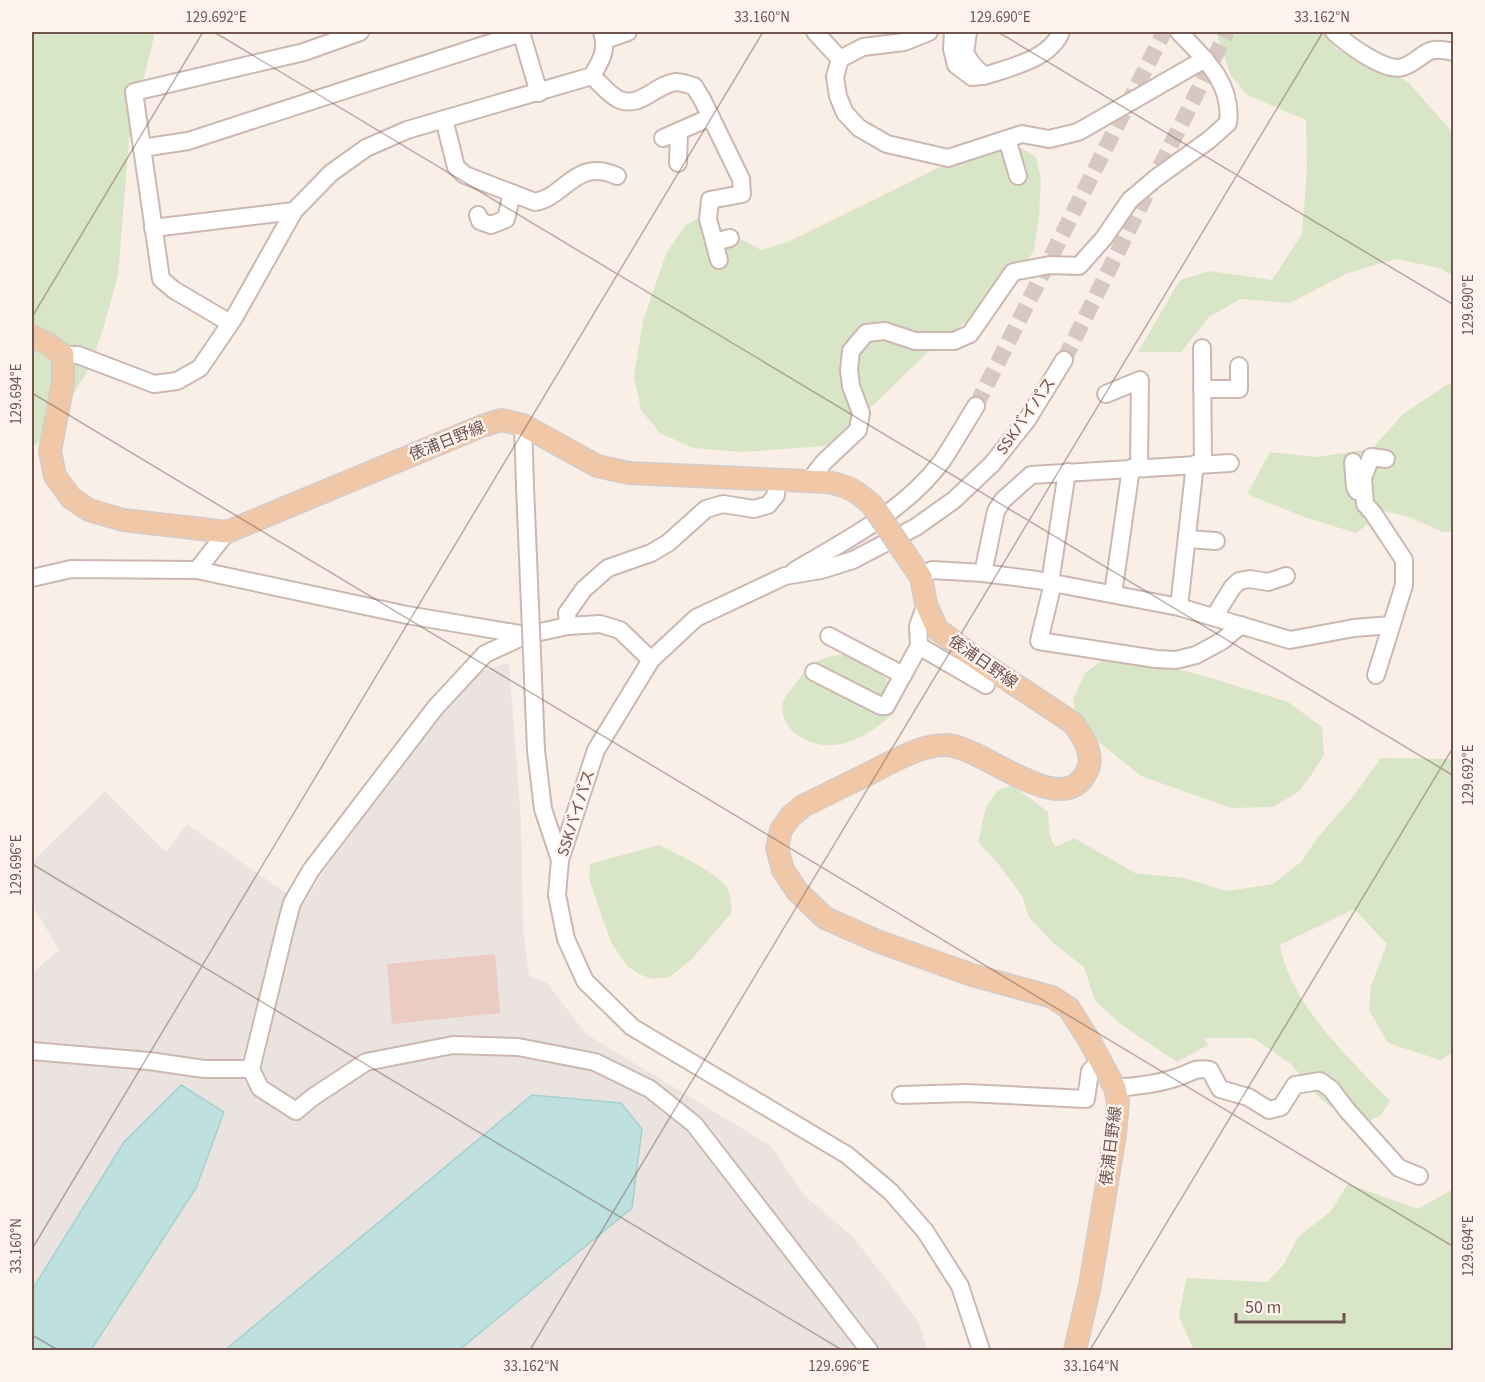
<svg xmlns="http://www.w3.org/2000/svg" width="1485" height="1382" font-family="'Source Sans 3','Noto Sans JP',sans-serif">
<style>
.industrial{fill:#eae3e0}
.green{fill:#d9e5c7}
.water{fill:#bee0df;stroke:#a5d1d0;stroke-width:1.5}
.building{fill:#ebcbc2}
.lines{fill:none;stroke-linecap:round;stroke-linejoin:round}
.minor-tunnel{stroke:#d7c8c1;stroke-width:16;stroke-dasharray:16 8;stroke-linecap:butt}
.minor-casing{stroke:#ccb8b1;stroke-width:20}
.major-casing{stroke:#d4ccca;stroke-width:24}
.minor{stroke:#fff;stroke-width:16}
.major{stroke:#f0c8a7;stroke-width:21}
.minor-bridge-casing{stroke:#ccb8b1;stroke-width:20;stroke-linecap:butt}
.major-bridge-casing{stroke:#d4ccca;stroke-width:24;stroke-linecap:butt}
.minor-bridge{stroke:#fff;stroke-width:16}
.major-bridge{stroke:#f0c8a7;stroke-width:21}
.ticks{fill:none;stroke:#70544e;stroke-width:1.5;stroke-opacity:0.45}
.labels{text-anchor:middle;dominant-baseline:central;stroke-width:5;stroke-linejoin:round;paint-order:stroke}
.street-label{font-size:16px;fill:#70544e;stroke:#fdf3ec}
.neatline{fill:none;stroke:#70544e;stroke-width:2}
.ticks-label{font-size:15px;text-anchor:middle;fill:#70544e}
</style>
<rect width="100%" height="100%" fill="#f9efe7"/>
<!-- industrial -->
<polygon class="industrial" points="509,663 521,820 523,929 529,976 546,982 586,1034 771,1146 804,1195 854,1238 919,1322 927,1350 32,1350 32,973 59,950 32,905 32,862 105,791 166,852 187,824 303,905 326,868 464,686 485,670"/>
<!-- green -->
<g class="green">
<polygon points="32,32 155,32 129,140 118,275 104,326 90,367 68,403 37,444 32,446"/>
<polygon points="1216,32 1325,32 1336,49 1396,75 1409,83 1453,133 1453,276 1440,268 1396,259 1348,273 1290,303 1240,299 1209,317 1181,352 1138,352 1180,280 1210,271 1272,280 1302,234 1307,168 1306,120 1247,95 1231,76"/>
<polygon points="1015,144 1036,157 1041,180 1039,216 1034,251 1001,293 928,352 863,415 826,446 741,452 693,448 660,433 641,410 634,375 643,321 666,254 685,226 700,217 761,250 788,242 954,160"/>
<polygon points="1450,383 1453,383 1453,532 1443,532 1409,517 1385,511 1356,533 1304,517 1247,494 1270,452 1316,457 1372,449 1403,414"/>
<polygon points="1113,652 1211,678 1288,702 1322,727 1324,755 1312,774 1298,792 1273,807 1231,808 1141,776 1100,743 1078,722 1073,700 1085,673"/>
<path d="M850 653C880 671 891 673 895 711 879 728 851 747 826 745 804 744 778 727 783 702 785 695 792 689 796 683 815 658 820 658 850 653Z"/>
<path d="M1381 758 1453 759V1053L1440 1060 1388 1043 1369 1010 1371 986 1387 944 1354 909 1280 945C1290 1004 1349 1058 1390 1101L1381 1115 1356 1127 1319 1097 1291 1064 1253 1038H1204L1208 1045 1177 1062 1122 1025 1095 1001 1084 967 1053 943 1029 917 1022 896 996 861 978 842 986 807 997 791 1012 785 1048 812 1050 836 1055 847 1074 838 1135 873 1184 878 1227 891 1273 884 1302 861 1318 837 1351 799Z"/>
<path d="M659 845C678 855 711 869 725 885 731 892 731 904 732 912L691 960 669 977 653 979 641 975 627 966 611 942 589 879 590 864Z"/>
<polygon points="1348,1184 1418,1209 1453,1189 1453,1350 1194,1350 1179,1317 1186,1278 1267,1282 1284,1264 1298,1237 1331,1211"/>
</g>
<!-- water -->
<g class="water">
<polygon points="181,1085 224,1112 196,1188 91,1350 32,1350 32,1290 124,1142"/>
<polygon points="532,1095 621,1103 642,1129 632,1208 459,1350 225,1350"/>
</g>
<!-- building -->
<polygon class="building" points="495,954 500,1013 392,1024 387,964"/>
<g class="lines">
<!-- minor-tunnel -->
<g class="minor-tunnel">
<polyline points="1064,360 1227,32"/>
<polyline points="976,406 1164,32"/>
</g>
<!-- minor casing -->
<g class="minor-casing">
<g id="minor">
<polyline points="521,32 539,93"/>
<polyline points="815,32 840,59 835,77 838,96 845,113 859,128 887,144 948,158 1022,134 1049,139 1078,132 1205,59"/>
<polyline points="953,32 952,49 956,65 972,77 980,76"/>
<path d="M968 32 965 53 972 64 984 76C1011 67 1050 59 1061 32"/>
<path d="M1334 32C1346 43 1385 73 1403 67 1427 58 1422 44 1454 52"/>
<polyline points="605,40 628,32"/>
<polyline points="840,59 863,47 904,42 929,32"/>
<path d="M592 76C600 83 610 96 620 100 641 108 656 84 676 82 682 82 689 85 694 86L702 99 741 179 742 194 710 200 708 219 719 260"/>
<path d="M444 119 456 167 465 175 535 202C565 197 576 157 617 176"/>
<polyline points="663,138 711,117"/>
<polyline points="1007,139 1018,176"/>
<polyline points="142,148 188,141 521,33"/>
<polyline points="678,163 679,132"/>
<polyline points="478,215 480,221 491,225 506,219 512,193"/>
<polyline points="153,228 294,211"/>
<polyline points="715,242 730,238"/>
<polyline points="230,323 174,290 161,279 134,92 304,52 360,32"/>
<polyline points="1202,348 1203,464"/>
<path d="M63 355H78L154 384 177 381 200 368 234 318 294 211 331 173 366 148 407 130 592 76C601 61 608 49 602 32"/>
<polyline points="1202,389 1239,389 1239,366"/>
<polyline points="1106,394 1140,380 1139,467"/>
<polyline points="523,425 525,486"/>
<polyline points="1353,462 1355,487 1357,491"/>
<path d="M809 481 824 462 858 430 861 413 851 386 849 370 851 351 866 333 885 331 915 341H954L963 337 970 334 1013 272 1050 265 1079 266 1104 238 1130 200 1156 178 1209 140 1228 123C1233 83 1204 58 1179 32"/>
<polyline points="1187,539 1216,541"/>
<polyline points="197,570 227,532"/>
<path d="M794 571C846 540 905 511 942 461 954 443 965 424 976 406"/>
<polyline points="983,573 996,511 1003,500 1031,475 1230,463"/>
<polyline points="921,577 932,570 983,573 1037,580 1179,607 1290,640 1354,628 1391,625"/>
<polyline points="32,578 71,569 197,570 407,615 526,635"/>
<polyline points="1050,583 1067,472"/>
<polyline points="1053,583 1039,641 1156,659 1176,660 1196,655 1222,641 1241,625"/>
<polyline points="1113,594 1131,468"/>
<polyline points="1179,607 1195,464"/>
<polyline points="1214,617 1232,588 1239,581 1250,579 1268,582 1286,576"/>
<polyline points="568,626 567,613 584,589 608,568 651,553 668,543 706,509 723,504 754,509 768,505 776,495 777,481"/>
<polyline points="829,636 903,675"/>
<polyline points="919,646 918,626 926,604"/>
<polyline points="651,660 620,630 600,624 568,626 526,635 485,654 435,708 311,870 292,903 286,925 251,1069 260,1088 296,1111 313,1097 366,1062 453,1045 518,1047 595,1062 650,1089 694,1124 869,1350"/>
<polyline points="814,672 881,706 886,706 919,646 986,685"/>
<polyline points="1376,675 1404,585 1404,560 1373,513 1365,504 1363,478 1371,457 1386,459"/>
<polyline points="536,750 543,809 560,860"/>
<polyline points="32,1051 149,1061 204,1069 251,1069"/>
<path d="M1115 1088C1136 1086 1158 1084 1178 1077 1191 1073 1195 1067 1210 1070L1220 1089 1248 1097 1269 1110 1281 1107 1295 1085 1320 1081 1331 1089 1347 1110 1399 1168 1419 1176"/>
<polyline points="901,1095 966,1093 1086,1099 1090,1071 1100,1061"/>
<polyline points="981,1350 960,1286 925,1231 891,1192 847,1155 632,1027 585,981 566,939 557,895 560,860 596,750 651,660 696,618 785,576 821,570 853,560 916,527 954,500 992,464 1027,420 1064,360"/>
</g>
</g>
<!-- major casing -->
<g class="major-casing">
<g id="major">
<path d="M32 336 48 344 63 355V383L50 451 55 476 71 498 89 510 123 520 227 532 482 426 501 420 523 425 597 466 629 473 827 482C849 486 856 491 872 505"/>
<path d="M912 564 921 577 926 604 937 629 978 660 1073 723C1083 737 1096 755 1086 773 1061 821 983 746 946 745 920 745 896 760 874 771 850 783 827 794 803 806L790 817 781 830 777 848 783 870 797 891 825 918 877 941 972 975 1052 997 1069 1008 1089 1040 1115 1088 1118 1102 1115 1135 1090 1285 1075 1350"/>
</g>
</g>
<!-- minor -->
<use href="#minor" class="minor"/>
<!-- major -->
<use href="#major" class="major"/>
<!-- minor-bridge casing -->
<g class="minor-bridge-casing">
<polyline id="minor-bridge" points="525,486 536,750"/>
</g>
<!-- major-bridge casing -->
<g class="major-bridge-casing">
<polyline id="major-bridge" points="872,505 912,564"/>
</g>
<!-- minor-bridge -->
<use href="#minor-bridge" class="minor-bridge"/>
<!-- major-bridge -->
<use href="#major-bridge" class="major-bridge"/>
</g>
<!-- ticks -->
<path class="ticks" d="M214 32 1454 776M998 32 1454 305M32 317 203 32M32 393 1454 1247M32 864 842 1350M32 1249 763 32M32 1335 58 1350M530 1350 1323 32M1090 1350 1454 746"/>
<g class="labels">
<!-- street labels -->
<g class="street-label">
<text transform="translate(1026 416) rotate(-55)">SSKバイパス</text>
<text transform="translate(447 441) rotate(-22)">俵浦日野線</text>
<text transform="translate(983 662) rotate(35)">俵浦日野線</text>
<text transform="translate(576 813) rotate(-72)">SSKバイパス</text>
<text transform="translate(1111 1146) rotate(-83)">俵浦日野線</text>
</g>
</g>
<!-- border -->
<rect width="1485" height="1382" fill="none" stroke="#fdf3ec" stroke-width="66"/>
<!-- scale -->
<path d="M1236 1313v9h108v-9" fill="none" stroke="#70544e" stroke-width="3"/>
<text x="1245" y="1313" font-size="18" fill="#70544e" stroke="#fdf3ec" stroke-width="4.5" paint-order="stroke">50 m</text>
<rect x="33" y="33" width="1419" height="1316" class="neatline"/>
<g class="ticks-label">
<text x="216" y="22">129.692°E</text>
<text x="762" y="22">33.160°N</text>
<text x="1000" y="22">129.690°E</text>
<text x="1322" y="22">33.162°N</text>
<text transform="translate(1468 305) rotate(-90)" y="5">129.690°E</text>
<text transform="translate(16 394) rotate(-90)" y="5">129.694°E</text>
<text transform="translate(1468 775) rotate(-90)" y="5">129.692°E</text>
<text transform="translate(16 865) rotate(-90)" y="5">129.696°E</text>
<text transform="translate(1468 1246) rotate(-90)" y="5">129.694°E</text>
<text transform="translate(16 1246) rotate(-90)" y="5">33.160°N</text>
<text x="531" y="1371">33.162°N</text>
<text x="839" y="1371">129.696°E</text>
<text x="1091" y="1371">33.164°N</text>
</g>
</svg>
